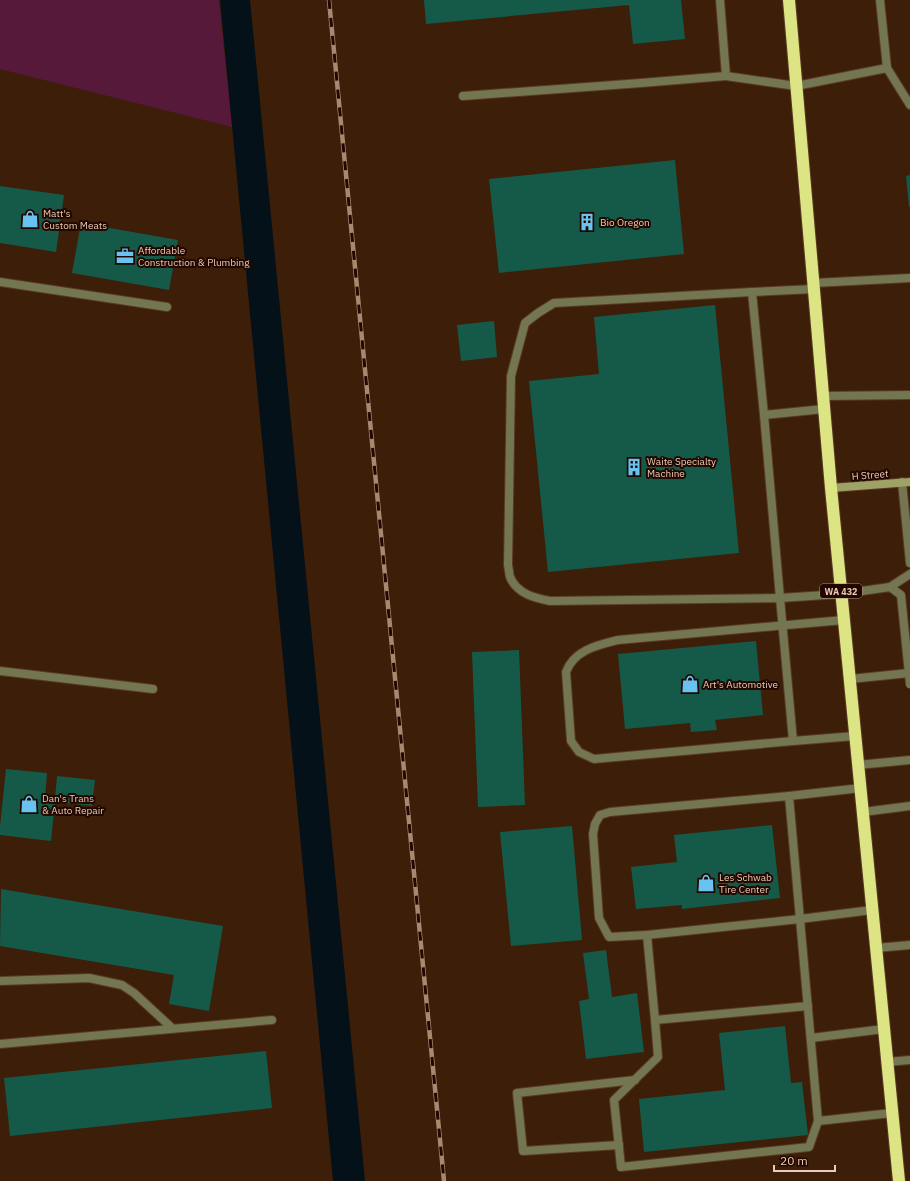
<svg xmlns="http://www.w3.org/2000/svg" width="910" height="1181" font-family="'IBM Plex Sans',sans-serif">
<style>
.green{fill:#561939}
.water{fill:#041118}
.building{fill:#155a49}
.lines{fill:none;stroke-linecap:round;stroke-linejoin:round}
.lane-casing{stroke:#593a24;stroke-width:10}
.secondary-casing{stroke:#593a24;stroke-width:10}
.highway-casing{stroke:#593a24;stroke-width:14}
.lane{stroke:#737650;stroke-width:8}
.secondary{stroke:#9ea266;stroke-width:8}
.highway{stroke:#dde483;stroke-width:12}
.rail-casing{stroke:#a98872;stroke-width:4.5}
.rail{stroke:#200800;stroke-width:3;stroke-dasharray:9;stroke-linecap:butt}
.labels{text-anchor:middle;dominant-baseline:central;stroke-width:4;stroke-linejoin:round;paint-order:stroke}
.shield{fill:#200800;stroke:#b0907f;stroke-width:1}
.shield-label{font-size:9px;font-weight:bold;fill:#edcab5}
.poi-label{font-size:10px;fill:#edcab5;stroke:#200800;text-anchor:start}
.street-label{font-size:10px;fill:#edcab5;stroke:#200800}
</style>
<rect width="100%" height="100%" fill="#3d1e08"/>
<!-- green -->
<polygon class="green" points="0,0 219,0 232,127 0,69"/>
<!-- water -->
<polygon class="water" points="220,0 250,0 365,1181 333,1181"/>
<!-- building -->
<g class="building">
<polygon points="424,0 681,0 685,39 633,44 629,5 426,24"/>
<polygon points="675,160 684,254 499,273 489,179"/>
<polygon points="910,175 910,207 909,207 906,176"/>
<polygon points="0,186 64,195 56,252 0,243"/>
<polygon points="81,223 178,240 169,290 72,273"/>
<polygon points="715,305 739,553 548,572 529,381 599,374 594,317"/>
<polygon points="494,321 497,357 461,361 457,325"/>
<polygon points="756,641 763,715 715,720 717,730 691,732 690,723 625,729 618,654"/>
<polygon points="519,650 525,805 478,807 472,652"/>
<polygon points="6,769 47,773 45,798 55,799 57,776 95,780 92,806 55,802 51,841 0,835 0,826"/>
<polygon points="772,825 780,898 682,909 682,905 636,909 631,867 677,862 674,835"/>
<polygon points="572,826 582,940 511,946 500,832"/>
<polygon points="1,889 223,926 209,1011 169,1004 174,975 0,946"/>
<polygon points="606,950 612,997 637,993 644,1052 586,1059 579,1001 589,999 583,953"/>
<polygon points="785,1026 791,1083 802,1082 808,1135 644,1152 639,1099 725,1090 719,1033"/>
<polygon points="266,1051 272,1108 10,1136 4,1078"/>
</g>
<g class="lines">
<!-- lane casing -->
<g class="lane-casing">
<g id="lane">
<polyline points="720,0 726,76 796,86 887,68"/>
<polyline points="880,0 887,68 910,105"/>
<polyline points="463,96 641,83 726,76"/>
<polyline points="0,282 167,307"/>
<polyline points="814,283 910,278"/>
<polyline points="814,289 752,292 764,415 780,598 841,594 890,587 901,595 910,684"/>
<path d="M752 292 554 303 538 313 525 323 511 376 508 565C509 569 509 574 510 577 517 594 535 598 550 601L780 598 793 741 855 736"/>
<polyline points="823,396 910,395"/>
<polyline points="764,415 824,409"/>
<polyline points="902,482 910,563"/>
<polyline points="890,587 910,574"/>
<polyline points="0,671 153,689"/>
<polyline points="850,679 909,673"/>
<path d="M793 741 594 759 579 752 571 741 566 672C574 650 598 645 618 640L844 620"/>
<polyline points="858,765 910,760"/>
<polyline points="861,788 789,796 818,1121 892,1113"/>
<polyline points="863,812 910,806"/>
<polyline points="647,935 609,937 599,918 593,834 595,824 600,815 610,812 789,796"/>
<polyline points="876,948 910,945"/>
<polyline points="0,981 89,978 122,985 134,993 172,1028"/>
<polyline points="808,1006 655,1020 647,935 800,919 872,910"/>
<polyline points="655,1020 658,1057 614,1100 621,1167 809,1147 818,1121"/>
<polyline points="811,1038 884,1029"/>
<polyline points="0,1044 272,1020"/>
<polyline points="887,1062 910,1060"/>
<polyline points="619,1145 523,1151 517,1093 635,1080"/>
</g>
</g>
<!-- secondary casing -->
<g class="secondary-casing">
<polyline id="secondary" points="831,488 910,482"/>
</g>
<!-- highway casing -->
<g class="highway-casing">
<polyline id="highway" points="789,0 831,488 899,1181"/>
</g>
<!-- lane -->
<use href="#lane" class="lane"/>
<!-- secondary -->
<use href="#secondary" class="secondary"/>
<!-- highway -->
<use href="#highway" class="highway"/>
<!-- rail casing -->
<g class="rail-casing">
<polyline id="rail" points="329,0 444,1181"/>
</g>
<!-- rail -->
<use href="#rail" class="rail"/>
</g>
<!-- icons -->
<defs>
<g id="shop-bare" transform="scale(1.38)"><path d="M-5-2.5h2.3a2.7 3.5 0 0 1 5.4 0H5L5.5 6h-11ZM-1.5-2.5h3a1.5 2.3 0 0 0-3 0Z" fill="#69c3f1" stroke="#200800" stroke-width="2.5" paint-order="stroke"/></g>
<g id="building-bare" transform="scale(1.38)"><path d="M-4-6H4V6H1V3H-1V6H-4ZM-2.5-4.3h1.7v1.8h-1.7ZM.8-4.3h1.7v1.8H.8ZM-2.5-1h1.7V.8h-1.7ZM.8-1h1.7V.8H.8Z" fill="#69c3f1" stroke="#200800" stroke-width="2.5" paint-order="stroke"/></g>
<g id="office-bare" transform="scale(1.38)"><path d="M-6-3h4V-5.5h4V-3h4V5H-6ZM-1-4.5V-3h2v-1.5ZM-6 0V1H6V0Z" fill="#69c3f1" stroke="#200800" stroke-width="2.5" paint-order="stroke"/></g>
</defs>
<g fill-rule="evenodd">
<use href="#shop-bare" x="30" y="219"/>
<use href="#building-bare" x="587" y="222"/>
<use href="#office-bare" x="125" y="256"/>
<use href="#building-bare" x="634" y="467"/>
<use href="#shop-bare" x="690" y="684"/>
<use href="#shop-bare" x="29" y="804"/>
<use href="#shop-bare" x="706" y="883"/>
</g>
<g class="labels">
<!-- shield labels -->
<rect class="shield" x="820" y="584" width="42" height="14" rx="3"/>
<g class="shield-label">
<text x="841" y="591">WA 432</text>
</g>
<!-- poi labels -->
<g class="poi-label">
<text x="43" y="213">Matt's<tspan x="43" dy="12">Custom Meats</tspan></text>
<text x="600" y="222">Bio Oregon</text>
<text x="138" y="250">Affordable<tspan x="138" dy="12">Construction &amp; Plumbing</tspan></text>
<text x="647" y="461">Waite Specialty<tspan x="647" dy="12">Machine</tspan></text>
<text x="703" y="684">Art's Automotive</text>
<text x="42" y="798">Dan's Trans<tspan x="42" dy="12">&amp; Auto Repair</tspan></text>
<text x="719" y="877">Les Schwab<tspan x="719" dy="12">Tire Center</tspan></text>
</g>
<!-- street labels -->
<g class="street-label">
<text transform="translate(870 475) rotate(-5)">H Street</text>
</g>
</g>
<!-- scale -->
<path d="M774 1165v6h61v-6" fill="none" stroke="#edcab5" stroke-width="2"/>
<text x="780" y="1165" font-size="12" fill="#edcab5" stroke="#200800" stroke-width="3" paint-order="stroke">20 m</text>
</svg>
